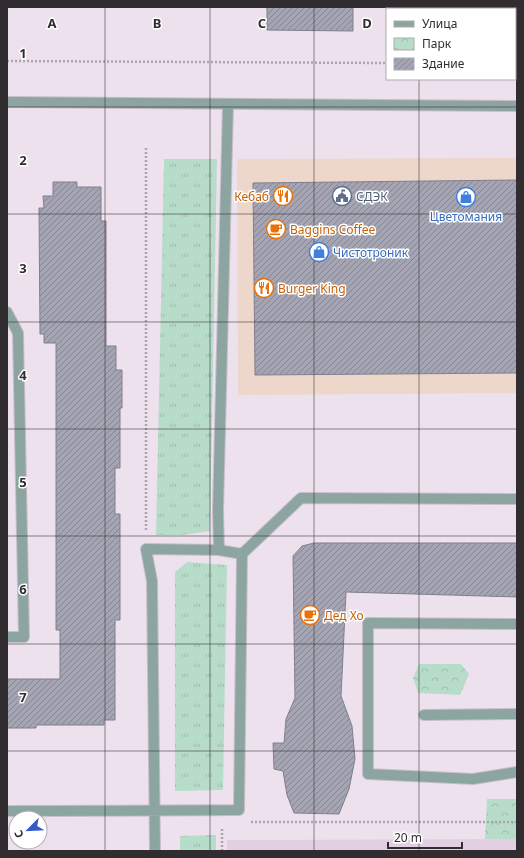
<svg xmlns="http://www.w3.org/2000/svg" width="524" height="858" font-family="'Noto Sans',sans-serif">
<style>
.commercial{fill:#edd7ca}
.built{fill:#e2d0e2}
.grass{fill:url(#grass-tufts)}
.park{fill:url(#park-crowns)}
.building{fill:url(#building-hatch);stroke:#807f8d}
.lines{fill:none;stroke-linecap:round;stroke-linejoin:round}
.lane-casing{stroke:#c8bdc8;stroke-width:12}
.street-casing{stroke:#c8bdc8;stroke-width:12}
.path{stroke:#ada3ad;stroke-width:2.5;stroke-dasharray:2 2;stroke-linecap:butt}
.lane{stroke:#8ca5a1;stroke-width:10}
.street{stroke:#8ca5a1;stroke-width:10}
.grid{fill:none;stroke:#302c30;stroke-width:1;stroke-opacity:0.55}
.labels{text-anchor:middle;dominant-baseline:central;stroke-width:3;stroke-linejoin:round;paint-order:stroke}
.food-label{font-size:12px;fill:#c56008;stroke:#fff;text-anchor:start}
.service-label{font-size:12px;fill:#4e5e75;stroke:#fff;text-anchor:start}
.shop-label{font-size:12px;fill:#366cbe;stroke:#fff}
.grid-label{font-size:13px;text-anchor:middle;font-weight:bold;fill:#302c30;stroke:#fff;stroke-width:3;stroke-linejoin:round;paint-order:stroke}
</style>
<defs>
<pattern id="grass-tufts" width="24" height="20" patternUnits="userSpaceOnUse"><rect width="24" height="20" fill="#b8dcca"/><path d="M3 7l-1-3M5 7V3M7 7l1-3M15 17l-1-3M17 17v-4M19 17l1-3" fill="none" stroke="#9ebdae"/></pattern>
<pattern id="park-crowns" width="20" height="18" patternUnits="userSpaceOnUse"><rect width="20" height="18" fill="#b8dcca"/><path d="M2 6a3 3 0 1 1 6 0M12 15a3 3 0 1 1 6 0" fill="none" stroke="#9ebdae"/></pattern>
<pattern id="building-hatch" width="6" height="6" patternUnits="userSpaceOnUse"><rect width="6" height="6" fill="#a5a4b3"/><path d="M-1 1l2-2M0 6l6-6M5 7l2-2" fill="none" stroke="#878692"/></pattern>
</defs>
<rect width="100%" height="100%" fill="#eee1ee"/>
<!-- commercial -->
<polygon class="commercial" points="517,158 517,393 238,395 237,159"/>
<!-- built -->
<polygon class="built" points="517,839 517,851 227,851 227,840"/>
<!-- grass -->
<g class="grass">
<rect x="477" y="7" width="32" height="2"/>
<polygon points="164,159 217,159 210,531 183,535 156,535"/>
<polygon points="187,562 227,565 223,790 175,791 175,572"/>
<polygon points="216,835 216,851 180,851 180,836"/>
</g>
<!-- park -->
<g class="park">
<polygon points="419,664 461,664 469,674 460,695 418,693 413,678"/>
<polygon points="487,799 517,799 517,839 485,839"/>
</g>
<!-- building -->
<g class="building">
<polygon points="267,7 353,7 353,31 267,30"/>
<polygon points="517,180 517,373 255,375 253,183"/>
<polygon points="53,182 77,182 77,187 101,187 101,221 106,221 106,346 116,346 116,370 122,370 122,408 120,408 120,468 115,468 115,514 120,514 120,620 115,620 115,720 104,720 104,725 36,725 36,728 7,728 7,679 60,679 60,630 56,630 56,343 44,343 44,334 40,334 39,208 44,208 43,196 53,196"/>
<polygon points="314,543 517,543 517,597 346,592 341,696 352,726 355,759 349,789 339,814 294,813 287,795 283,771 274,769 273,743 284,743 286,719 295,698 293,556 302,546"/>
</g>
<g class="lines">
<!-- lane casing -->
<g class="lane-casing">
<g id="lane">
<polyline points="465,9 465,7"/>
<polyline points="515,42 517,42"/>
<polyline points="7,312 18,333 24,637 7,637"/>
<polyline points="219,550 218,511 228,104"/>
<polyline points="242,554 301,498 517,499"/>
<polyline points="517,624 368,623 368,774 473,779 517,772"/>
<polyline points="424,715 517,714"/>
<path d="M7 811C84 811 162 811 239 810L242 554 219 550 146 549 152 581 155 851"/>
</g>
</g>
<!-- street casing -->
<g class="street-casing">
<polyline id="street" points="7,102 517,106"/>
</g>
<!-- path -->
<g class="path">
<polyline points="7,61 387,63"/>
<polyline points="515,64 517,64"/>
<polyline points="146,148 146,531"/>
<polyline points="251,822 517,822"/>
<polyline points="222,851 222,828"/>
</g>
<!-- lane -->
<use href="#lane" class="lane"/>
<!-- street -->
<use href="#street" class="street"/>
</g>
<!-- grid -->
<path class="grid" d="M105 7V851M210 7V851M314 7V851M419 7V9M419 79V851M7 107H517M7 214H517M7 322H517M7 429H517M7 536H517M7 644H517M7 751H517"/>
<!-- icons -->
<defs>
<g id="restaurant-ring" transform="scale(1)"><circle r="9.5" fill="#fff" stroke="#e8710a" stroke-width="1.5"/><path d="M-5-6h1v4h1v-4h1v4h1v-4h1v5L-1.5 .5V6h-2V.5L-5-1ZM5-6V6H3V1.5H1.5Q1.5-4 5-6Z" fill="#e8710a"/></g>
<g id="civic-ring" transform="scale(1)"><circle r="9.5" fill="#fff" stroke="#5c6f8a" stroke-width="1.5"/><path d="M-.6-6.5H3V-4.5H.6V-3L4-1V1h2V6H-6V1h2V-1L-.6-3ZM-1.2 2.5V6h2.4V2.5Z" fill="#5c6f8a"/></g>
<g id="shop-ring" transform="scale(1)"><circle r="9.5" fill="#fff" stroke="#3f7fe0" stroke-width="1.5"/><path d="M-5-2.5h2.3a2.7 3.5 0 0 1 5.4 0H5L5.5 6h-11ZM-1.5-2.5h3a1.5 2.3 0 0 0-3 0Z" fill="#3f7fe0"/></g>
<g id="cafe-ring" transform="scale(1)"><circle r="9.5" fill="#fff" stroke="#e8710a" stroke-width="1.5"/><path d="M-5.5-4.5H6V0H3Q3 3.5 0 3.5H-2.5Q-5.5 3.5-5.5 0ZM3-3.2v2h1.7v-2ZM-6 4.5H4V6H-6Z" fill="#e8710a"/></g>
</defs>
<g fill-rule="evenodd">
<use href="#restaurant-ring" x="283" y="196"/>
<use href="#civic-ring" x="342" y="196"/>
<use href="#shop-ring" x="466" y="197"/>
<use href="#cafe-ring" x="276" y="229"/>
<use href="#shop-ring" x="319" y="252"/>
<use href="#restaurant-ring" x="264" y="288"/>
<use href="#cafe-ring" x="310" y="615"/>
</g>
<g class="labels">
<!-- food labels -->
<g class="food-label">
<text x="269" y="196" text-anchor="end">Кебаб</text>
<text x="290" y="229">Baggins Coffee</text>
<text x="278" y="288">Burger King</text>
<text x="324" y="615">Дед Хо</text>
</g>
<!-- service labels -->
<g class="service-label">
<text x="356" y="196">СДЭК</text>
</g>
<!-- shop labels -->
<g class="shop-label">
<text x="466" y="216">Цветомания</text>
<text x="333" y="252" text-anchor="start">Чистотроник</text>
</g>
</g>
<g class="grid-label">
<text x="52" y="28">A</text>
<text x="157" y="28">B</text>
<text x="262" y="28">C</text>
<text x="367" y="28">D</text>
<text x="23" y="58">1</text>
<text x="23" y="165">2</text>
<text x="23" y="273">3</text>
<text x="23" y="380">4</text>
<text x="23" y="487">5</text>
<text x="23" y="594">6</text>
<text x="23" y="702">7</text>
</g>
<!-- border -->
<rect width="524" height="858" fill="none" stroke="#302c30" stroke-width="16"/>
<!-- legend -->
<rect x="386" y="8" width="130" height="72" fill="#ffffff" stroke="#acabac"/>
<rect x="394" y="21" width="20" height="6" fill="#8ca5a1" stroke="#acabac"/>
<text x="422" y="28" font-size="12" fill="#302c30">Улица</text>
<rect x="394" y="38" width="20" height="12" fill="url(#park-crowns)" stroke="#acabac"/>
<text x="422" y="48" font-size="12" fill="#302c30">Парк</text>
<rect x="394" y="58" width="20" height="12" fill="url(#building-hatch)" stroke="#acabac"/>
<text x="422" y="68" font-size="12" fill="#302c30">Здание</text>
<!-- north arrow -->
<g transform="translate(28 830) rotate(246)"><circle r="19" fill="#ffffff" stroke="#acabac"/>
<path d="M0-3L7 15L0 10L-7 15Z" fill="#355aca"/>
<text y="-6" font-size="11" font-weight="bold" text-anchor="middle" fill="#302c30">С</text>
</g>
<!-- scale -->
<path d="M388 842v6h74v-6" fill="none" stroke="#302c30" stroke-width="2"/>
<text x="394" y="842" font-size="12" fill="#302c30" stroke="#ffffff" stroke-width="3" paint-order="stroke">20 m</text>
</svg>
